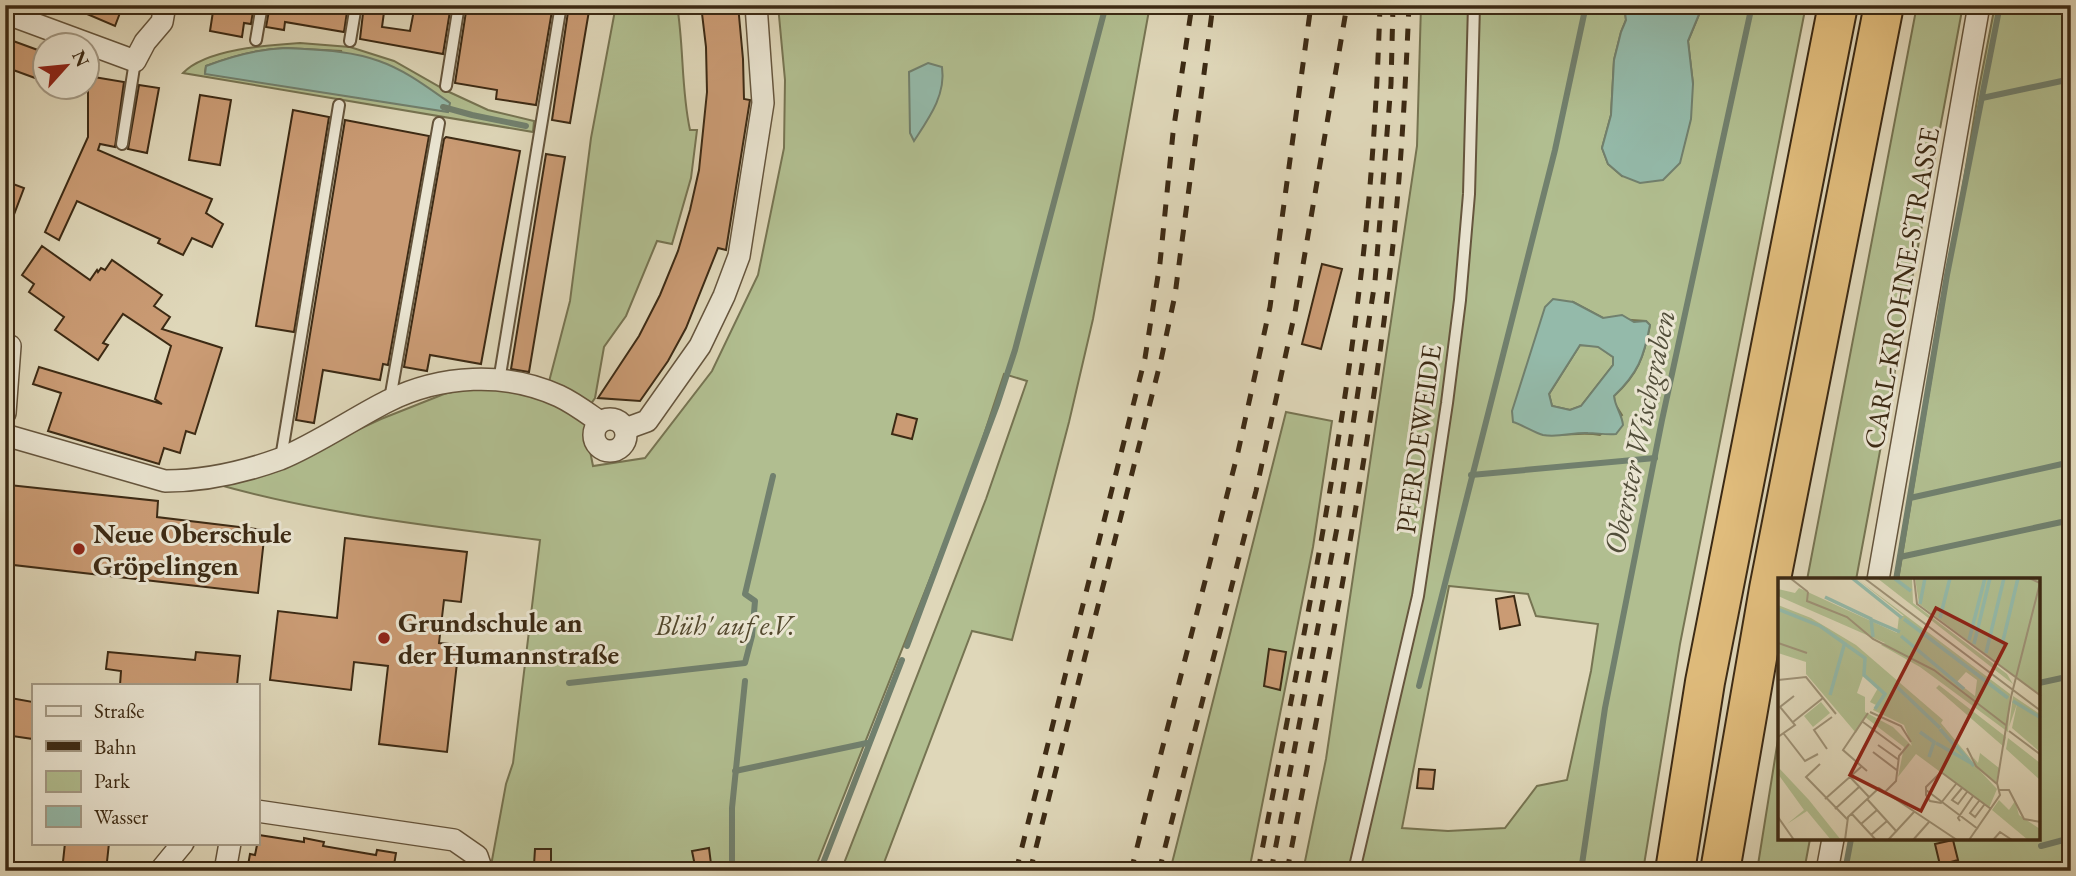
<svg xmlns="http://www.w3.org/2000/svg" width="2076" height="876" font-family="'EB Garamond',serif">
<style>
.green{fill:#b1be90;stroke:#767452;stroke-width:2;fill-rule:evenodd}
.water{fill:#94baaa;stroke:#71806e;stroke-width:2;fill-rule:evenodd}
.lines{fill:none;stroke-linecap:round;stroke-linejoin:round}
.stream{stroke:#71806e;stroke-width:6}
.building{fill:#ca9b74;stroke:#3c2a14;stroke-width:2}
.lane-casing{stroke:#65553d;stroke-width:14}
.street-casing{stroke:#65553d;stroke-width:24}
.highway-casing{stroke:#3c2a14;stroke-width:42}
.lane{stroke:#eae5d2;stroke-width:10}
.street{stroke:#eae5d2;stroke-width:21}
.highway{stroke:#e0bc7c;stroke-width:38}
.rail{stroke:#3c2a14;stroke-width:5;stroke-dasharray:12 12;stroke-linecap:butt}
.poi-dot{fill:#8f2418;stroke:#eae5d2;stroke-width:2.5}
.labels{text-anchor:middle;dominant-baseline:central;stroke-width:6;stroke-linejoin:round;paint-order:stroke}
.street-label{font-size:28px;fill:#3c2a14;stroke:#eae5d2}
.poi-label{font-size:28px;font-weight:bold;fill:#3c2a14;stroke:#eae5d2;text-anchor:start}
.park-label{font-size:28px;font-style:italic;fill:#53482d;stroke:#eae5d2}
.water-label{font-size:30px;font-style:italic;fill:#524e3a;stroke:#eae5d2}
.inset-river{fill:none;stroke:#94baaa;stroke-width:3.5}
.inset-road{fill:none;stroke:#9e9277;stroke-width:2}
.view{fill:#8f2418;fill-opacity:0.15;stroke:#8f2418;stroke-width:3.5}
.inset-edge{fill:none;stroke:#3c2a14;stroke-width:3.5}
</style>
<rect width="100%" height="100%" fill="#dfd7b9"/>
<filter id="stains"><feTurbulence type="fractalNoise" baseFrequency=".00286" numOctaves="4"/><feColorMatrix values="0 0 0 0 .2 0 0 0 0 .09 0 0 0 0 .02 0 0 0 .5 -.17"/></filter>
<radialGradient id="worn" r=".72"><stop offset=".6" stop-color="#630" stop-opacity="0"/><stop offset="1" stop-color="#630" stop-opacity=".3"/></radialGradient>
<!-- green -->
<g class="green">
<path d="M616 5H677C684 47 681 89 690 130H697L691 178 672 244 657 241 626 316 604 347 595 398 583 415 593 466 645 458 712 371 758 275 784 148 785 80 778 5H1150L1093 319 1069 422 1012 640 972 631 882 868 879 871H841L986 499 1027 381 1004 374 968 483 814 871H490L506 784 513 763 540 540C431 526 322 514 216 484L284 464 381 419 444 394 485 384 545 397 570 301 591 138Z"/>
<path d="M1421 5H1624L1626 20 1621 32 1614 60 1611 115 1602 148 1608 164 1622 176 1693 84 1688 41 1700 12 1699 5H1806L1680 644 1643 871H1303L1326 759 1417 146ZM1573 302 1603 318 1646 321 1650 325C1644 357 1638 374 1614 396L1615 404 1622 415 1600 435C1575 430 1551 442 1528 426ZM1449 586 1528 594 1536 616 1598 624 1591 671 1567 780 1537 786 1505 828 1448 831 1402 828Z"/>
<polygon points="1917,5 1963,5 1856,580 1807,580"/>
<polygon points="1995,5 2071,5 2071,871 1844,871 1851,839 2039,839 2039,580 1898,580 1979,88"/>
<path d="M300 43 350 47 394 61 447 91 488 110 534 121 533 132 183 73C206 49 268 45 300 43ZM286 48 342 51 227 77 205 73 206 66C232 56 258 49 286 48Z"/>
<polygon points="1580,345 1598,346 1613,357 1613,365 1581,406 1570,410 1552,406 1549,394"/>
<polygon points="1286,412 1332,421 1313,547 1249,871 1170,871"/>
<polygon points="1780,727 1780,839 1810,839 1804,871 1757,871"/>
</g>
<!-- water -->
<g class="water">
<polygon points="1624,5 1699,5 1700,12 1688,41 1693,84 1691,119 1680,163 1663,180 1640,183 1622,176 1608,164 1602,148 1611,115 1614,60 1621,32 1626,20"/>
<path d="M286 48C317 50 349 50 379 61 405 70 427 87 450 103L448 112 205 74 206 66C232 56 258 49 286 48Z"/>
<path d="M928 63 942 67C946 95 929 118 914 141L910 133 909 72Z"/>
<path d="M1553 299 1573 302 1603 318 1622 315 1634 322 1646 321 1650 325C1644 357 1638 373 1614 396 1615 407 1622 414 1623 425L1616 434C1606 435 1597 433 1588 433 1573 432 1559 438 1543 435 1535 433 1523 425 1513 422L1512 411 1545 307ZM1580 345 1598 347 1613 357V365L1581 406 1570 410 1552 406 1549 394Z"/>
</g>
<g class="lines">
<!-- stream -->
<g class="stream">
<polyline points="1982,98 2071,79"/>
<polyline points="443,107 472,115 526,126"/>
<polyline points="1471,475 1655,458"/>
<polyline points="1910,498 2071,462"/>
<polyline points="1900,557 2071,520"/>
<polyline points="1896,580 1947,275 2000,5"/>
<polyline points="907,646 997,405 1015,350 1106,5"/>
<polyline points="569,683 745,663 752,636 755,601 745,594 773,476"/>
<polyline points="2039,683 2071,676"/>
<polyline points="1419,686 1555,150 1586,5"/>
<polyline points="735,771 867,743"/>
<polyline points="2041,846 2071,838"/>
<polyline points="732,871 732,808 745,681"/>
<polyline points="820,871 902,660"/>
<polyline points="1581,871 1605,708 1662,420 1752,5"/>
<polyline points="1845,871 1851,839"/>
</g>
</g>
<!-- building -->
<g class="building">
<polygon points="66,5 123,5 115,26"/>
<polygon points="214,5 254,5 251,24 244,23 242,37 210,31"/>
<polygon points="270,5 348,5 344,32 285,22 284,30 266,27"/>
<polygon points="364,5 385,5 382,27 410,31 415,5 451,5 443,54 360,39"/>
<polygon points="467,5 553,5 536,105 496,99 497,90 455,83"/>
<polygon points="569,5 590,5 570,123 552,120"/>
<polygon points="701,5 738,5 743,59 744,99 750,100 726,250 718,248 686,328 668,361 640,401 598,398 639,336 660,295 678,251 690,210 699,170 707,92 706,47"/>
<polygon points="5,38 46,53 46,82 5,67"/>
<polygon points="88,76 124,82 115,147 100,144 98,150 212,199 206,213 223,224 212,247 192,238 183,255 158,243 160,239 77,201 59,240 45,232 88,137"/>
<polygon points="139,85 159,88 147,153 128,149"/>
<polygon points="200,95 231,100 220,165 189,160"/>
<polygon points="293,110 329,117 294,332 256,326"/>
<polygon points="345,120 429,136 388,365 383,364 380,380 323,370 314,423 296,420"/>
<polygon points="446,137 520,151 481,364 430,355 427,371 404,367 444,139"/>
<polygon points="546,154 565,157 529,372 511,369"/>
<polygon points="5,181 24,188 7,233 5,233"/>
<polygon points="42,246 90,280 97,270 98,272 101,268 105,270 112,260 162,295 154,306 170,317 162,329 222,348 195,434 186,431 180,453 164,448 159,464 48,431 61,393 33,384 39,367 162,404 155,399 171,346 123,314 103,343 108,345 98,360 55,330 64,317 29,292 34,284 22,275"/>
<polygon points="1322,264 1342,269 1321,349 1302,344"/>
<polygon points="897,414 917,419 912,439 892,434"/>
<polygon points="9,485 158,501 157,517 265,530 258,593 5,564 5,517"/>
<polygon points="345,538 467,552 461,602 444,600 439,643 459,645 447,752 379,744 388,666 354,662 351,690 270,680 278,611 337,618"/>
<polygon points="1514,596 1520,625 1500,629 1496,599"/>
<polygon points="1269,649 1286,652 1280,690 1264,686"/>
<polygon points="108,652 195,660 196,652 240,656 237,685 120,685 121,671 106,669"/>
<polygon points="5,697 33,702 33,739 5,735"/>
<polygon points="1419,769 1435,770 1433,789 1417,788"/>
<polygon points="259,835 304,842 304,838 324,842 323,846 376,855 377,850 396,853 393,871 247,871 250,854 255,855"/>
<polygon points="1953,840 1958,860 1940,865 1935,844"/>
<polygon points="65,843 109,843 106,871 62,871"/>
<polygon points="709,848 711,864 695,866 692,851"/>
<polygon points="535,849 551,849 551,865 534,865"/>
</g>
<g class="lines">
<!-- lane casing -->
<g class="lane-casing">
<g id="lane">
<polyline points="256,40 262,5"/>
<polyline points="350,41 356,5"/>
<polyline points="446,86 459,5"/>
<polyline points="122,144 135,61"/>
<polyline points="499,381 561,5"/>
<polyline points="390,399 439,123"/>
<polyline points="281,458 339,105"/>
<polyline points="1354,871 1418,596 1447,403 1460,300 1469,194 1474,5"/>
</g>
</g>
<!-- street casing -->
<g class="street-casing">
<g id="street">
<polyline points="5,13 135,61 145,42 162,22 165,5"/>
<polyline points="5,344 10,346 5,413"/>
<circle cx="610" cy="435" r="16"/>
<polyline points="625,429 647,421 700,346 724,296 739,256 763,103 756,5"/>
<path d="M5 435 165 481C203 481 244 472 280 459 315 445 354 418 388 401 441 375 505 371 559 396 574 403 587 413 600 422"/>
<polyline points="1878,580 1979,5"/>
<polyline points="257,811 454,840 477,856 482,871"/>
<polyline points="160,871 183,843"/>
<polyline points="225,871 230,843"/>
<polyline points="1827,871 1833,839"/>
</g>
</g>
<!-- highway casing -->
<g class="highway-casing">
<g id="highway">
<polyline points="1675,871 1705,682 1838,5"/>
<polyline points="1720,871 1769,589 1884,5"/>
</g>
</g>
<!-- lane -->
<use href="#lane" class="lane"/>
<!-- street -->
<use href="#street" class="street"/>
<!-- highway -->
<use href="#highway" class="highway"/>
<!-- rail -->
<g class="rail">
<polyline points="1016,871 1145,358 1160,263 1173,133 1192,5"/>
<polyline points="1030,871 1161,360 1175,295 1213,5"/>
<polyline points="1131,871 1238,452 1270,307 1311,5"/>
<polyline points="1159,871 1256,491 1295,312 1347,5"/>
<path d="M1258 871C1295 678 1336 486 1359 291 1371 197 1377 100 1380 5"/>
<polyline points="1271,871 1337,528 1375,281 1391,84 1393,5"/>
<path d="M1287 871C1325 675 1366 479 1389 280 1400 189 1405 97 1409 5"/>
</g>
</g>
<!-- markers -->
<g class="poi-dot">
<circle cx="79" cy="549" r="7"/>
<circle cx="384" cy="638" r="7"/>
</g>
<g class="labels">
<!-- street labels -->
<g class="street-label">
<text transform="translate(1901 288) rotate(-80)">CARL-KROHNE-STRASSE</text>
<text transform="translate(1418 439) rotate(-82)">PFERDEWEIDE</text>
</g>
<!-- poi labels -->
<g class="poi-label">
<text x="93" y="533">Neue Oberschule<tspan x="93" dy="32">Gröpelingen</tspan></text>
<text x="398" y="622">Grundschule an<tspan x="398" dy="32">der Humannstraße</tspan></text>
</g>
<!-- park labels -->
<g class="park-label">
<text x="725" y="625">Blüh' auf e.V.</text>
</g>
<!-- water labels -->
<g class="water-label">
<text transform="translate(1639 432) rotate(-78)">Oberster Wischgraben</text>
</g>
</g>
<!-- overview -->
<g transform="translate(1778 578)">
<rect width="262" height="262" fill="#dfd7b9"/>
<path d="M78 0 232 116 230 154 142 89 103 67 107 65 0 18V11L17 15 21 10 119 55 121 38H126ZM188 94 199 102 197 118 179 104ZM99 0H134L135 25 229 96 235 106ZM137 0H262V117L141 26ZM0 27 33 40 78 67 165 142 163 145 197 186 144 131 219 211 211 230 138 176 120 199 126 169 87 139 78 155 28 96V84L0 75ZM85 98 100 110 92 124 98 127 95 132 126 147 134 168 115 149 87 134V119L79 115ZM161 107 228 159 226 169 158 110ZM235 118 262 136V174L234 150 239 126 231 149ZM43 124 52 135 35 149 26 138ZM230 160 262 185V202L228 171ZM202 175 221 190 218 205 198 187 195 179 200 185ZM0 189 31 222 63 262H53L29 233 9 246 26 232 0 196ZM221 222 231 232 237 223 241 237 262 251V262H250L214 232Z" fill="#b1be90" fill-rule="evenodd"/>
<path class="inset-river" d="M74 0 124 40M116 0 133 13M47 19 93 41 95 59M142 26 147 0M0 31 42 48 87 80 86 97 107 116 97 131M162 40 172 0M126 41 230 120M94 42 122 54M123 58 186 111M191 62 207 0M196 66 212 0M224 67 240 0M208 75 226 0M117 107 162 150M52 117 67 64M235 123 263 140M162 151 177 168M142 154 156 164 151 179M158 165 193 185M178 168 196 188"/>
<path class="inset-road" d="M12 0 30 14M86 0 263 133M136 0 139 26 263 118M30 14 29 23 69 39 95 61 156 92 229 148M0 65 29 75M0 102 28 99 58 136M92 134 123 148 133 164M15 144 45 120M85 144 123 172M231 153 263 177M6 156 27 183 40 176M0 159 17 147 2 129 16 118M100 167 121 182M189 170 198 188 219 206M49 171 36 152 54 139M95 174 120 193M42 186 28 199 69 241M89 193 65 172 90 135M72 199 91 219M178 206 163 225 152 223 148 217V209L163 194 213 231M184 210 174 222 180 226 189 214M148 212 200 251M221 212H231L246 241 263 244M107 214 179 262M47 221 83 189M89 221 119 254M201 223 192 235 197 239 206 227M57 231 81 209M73 235 98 262M0 239 16 262M182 243 180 240 195 218M83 246 99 232M93 257 109 243M67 262 70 239 101 210 107 214 118 203 121 178 131 166M110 262 136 234M135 262 151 244M191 262 222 217 219 205 233 119 262 5 251 0M215 262 222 254 234 262"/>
<path class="view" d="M158 30 228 66 143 233 72 197Z"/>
<rect width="262" height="262" class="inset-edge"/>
</g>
<!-- margin -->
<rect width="2076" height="876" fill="none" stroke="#dfd7b9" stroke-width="28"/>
<rect x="7" y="7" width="2062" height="862" fill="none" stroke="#3c2a14" stroke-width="3.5"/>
<rect x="14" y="14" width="2048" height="848" fill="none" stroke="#3c2a14" stroke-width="2"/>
<!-- legend -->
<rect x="32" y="684" width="228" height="161" fill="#eae5d2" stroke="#a49a86" stroke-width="2"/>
<rect x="46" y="706" width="35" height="10" fill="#eae5d2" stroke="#a49a86" stroke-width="2"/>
<text x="94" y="718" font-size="21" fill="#3c2a14">Straße</text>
<rect x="46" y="741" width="35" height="10" fill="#3c2a14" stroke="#a49a86" stroke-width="2"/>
<text x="94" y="754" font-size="21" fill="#3c2a14">Bahn</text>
<rect x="46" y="771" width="35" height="21" fill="#b1be90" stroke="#a49a86" stroke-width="2"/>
<text x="94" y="788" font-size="21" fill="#3c2a14">Park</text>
<rect x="46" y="806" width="35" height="21" fill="#94baaa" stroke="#a49a86" stroke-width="2"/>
<text x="94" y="824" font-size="21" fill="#3c2a14">Wasser</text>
<!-- north arrow -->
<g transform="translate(66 66) rotate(63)"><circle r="33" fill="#eae5d2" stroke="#a49a86" stroke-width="2"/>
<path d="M0-5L12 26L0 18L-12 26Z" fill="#8f2418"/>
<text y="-10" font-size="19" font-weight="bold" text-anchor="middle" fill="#3c2a14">N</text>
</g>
<rect width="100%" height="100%" filter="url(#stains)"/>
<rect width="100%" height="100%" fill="url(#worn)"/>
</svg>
